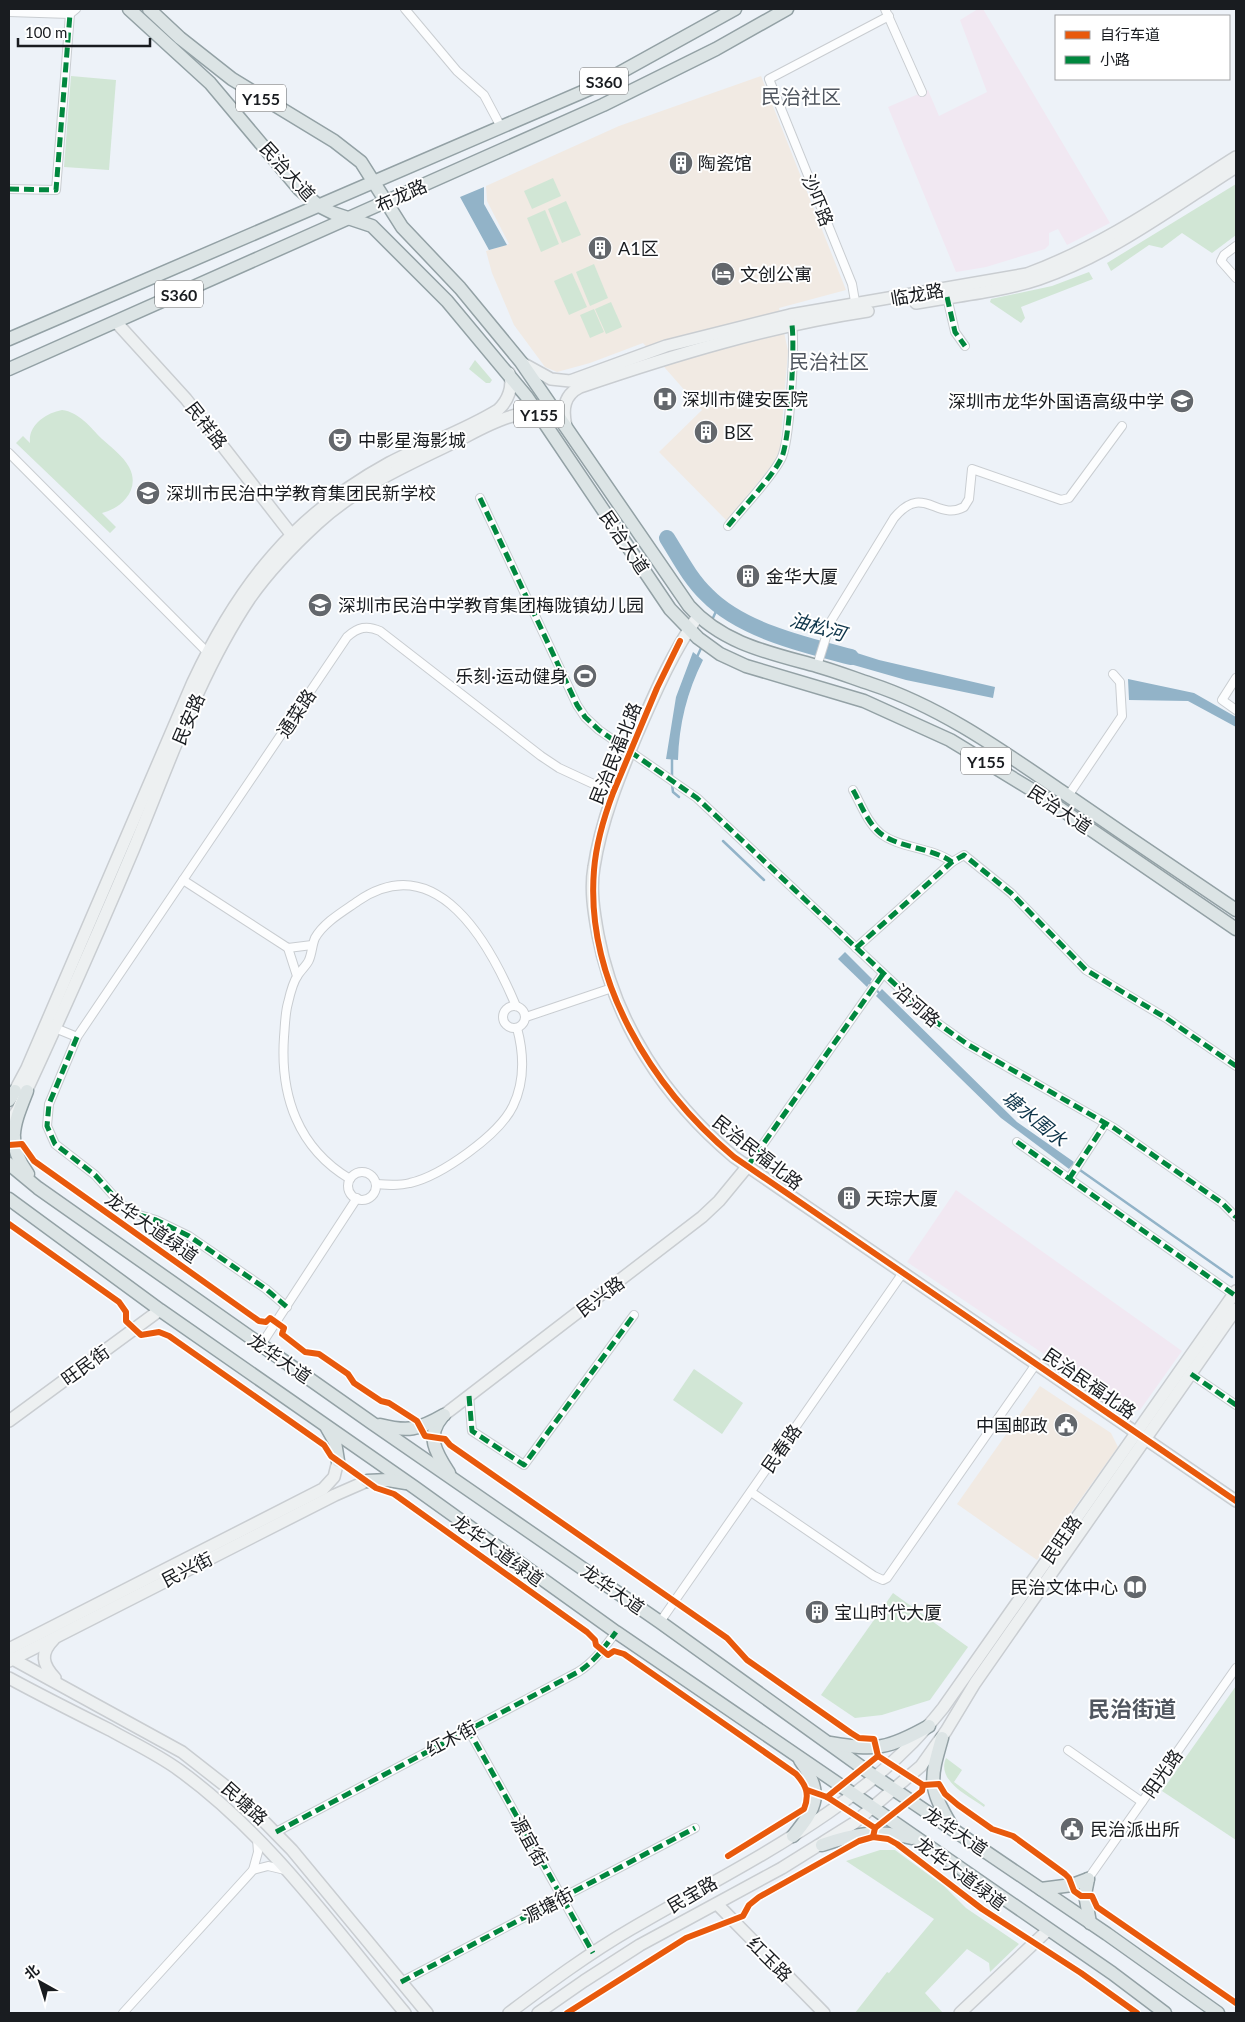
<svg xmlns="http://www.w3.org/2000/svg" width="1245" height="2022" font-family="Lato,'Noto Sans SC',sans-serif">
<style>
.commercial{fill:#f1eae3}
.industrial{fill:#f1e8f2}
.green{fill:#d1e6d5}
.water{fill:#92b3c8}
.lines{fill:none;stroke-linecap:round;stroke-linejoin:round}
.stream{stroke:#92b3c8;stroke-width:2.5}
.river{stroke:#92b3c8;stroke-width:16}
.street-casing{stroke:#c9cdd1;stroke-width:10}
.secondary-casing{stroke:#c9cdd1;stroke-width:14}
.primary-casing{stroke:#93a1a5;stroke-width:15}
.street{stroke:#fcfdfe;stroke-width:8}
.secondary{stroke:#edf0f1;stroke-width:11}
.primary{stroke:#dce4e5;stroke-width:12}
.quiet{stroke:#00873e;stroke-width:5;stroke-dasharray:10 5;stroke-linecap:butt}
.cycleway-casing{stroke:#fff;stroke-width:9}
.cycleway{stroke:#e8590c;stroke-width:6}
.labels{text-anchor:middle;dominant-baseline:central;stroke-width:4;stroke-linejoin:round;paint-order:stroke}
.shield{fill:#fff;stroke:#5e6063;stroke-width:1}
.shield-label{font-size:16px;font-weight:bold;fill:#191c20}
.poi-label{font-size:18px;fill:#191c20;stroke:#fff;text-anchor:start}
.street-label{font-size:18px;fill:#191c20;stroke:#fff}
.water-label{font-size:19px;font-style:italic;fill:#0d3449;stroke:#fff}
.quarter-label{font-size:20px;fill:#515760;stroke:#fff}
.district-label{font-size:22px;font-weight:bold;fill:#515760;stroke:#fff}
</style>
<rect width="100%" height="100%" fill="#edf2f8"/>
<!-- commercial -->
<g class="commercial">
<polygon points="761,76 846,290 779,308 788,351 780,449 774,463 727,521 659,452 702,410 643,343 590,363 557,372 545,367 514,325 492,273 486,251 509,244 487,201 486,186 619,126"/>
<polygon points="1040,1386 1111,1433 1118,1447 1037,1560 957,1504"/>
</g>
<!-- industrial -->
<g class="industrial">
<polygon points="978,9 983,9 1110,223 1067,245 1058,229 1049,233 1049,245 1045,249 986,267 956,272 888,107 928,90 939,116 987,92 960,20"/>
<polygon points="956,1190 1182,1351 1140,1410 1130,1412 907,1262"/>
</g>
<!-- green -->
<g class="green">
<polygon points="71,76 116,80 109,170 64,167"/>
<polygon points="553,178 561,196 532,209 524,191"/>
<polygon points="1236,184 1236,235 1212,253 1182,233 1162,248 1149,245 1111,271 1107,263"/>
<polygon points="566,201 581,235 562,243 548,209"/>
<polygon points="545,210 559,244 541,252 527,218"/>
<polygon points="594,264 608,298 590,306 576,272"/>
<polygon points="1089,272 1093,279 1021,307 1025,318 1021,323 990,302 991,299 1052,286"/>
<polygon points="572,273 587,307 569,315 554,281"/>
<polygon points="611,302 622,327 606,334 595,309"/>
<polygon points="594,309 604,332 590,338 580,315"/>
<polygon points="475,360 492,380 490,383 486,383 469,369"/>
<path d="M62 410C79 412 90 427 102 439 111 447 123 456 129 467 141 489 122 508 102 513L116 527 110 533 16 443 23 436 30 443C28 425 46 413 62 410Z"/>
<polygon points="694,1369 743,1403 722,1434 673,1400"/>
<polygon points="893,1593 968,1647 930,1700 882,1715 855,1718 821,1695"/>
<polygon points="1236,1686 1236,1840 1162,1791"/>
<path d="M946 1758 962 1770 954 1782 985 1805 984 1807C969 1796 936 1781 946 1758Z"/>
<polygon points="880,1850 895,1850 944,1886 966,1908 1019,1944 990,1972 989,1963 967,1949 925,1993 943,2013 855,2013 887,1972 889,1973 934,1919 846,1861"/>
</g>
<!-- water -->
<g class="water">
<polygon points="484,187 484,204 507,245 489,250 460,197"/>
<polygon points="671,535 697,573 687,581 663,541"/>
<polygon points="709,588 728,606 745,615 740,626 699,595"/>
<polygon points="760,622 788,635 814,643 810,652 755,633"/>
<polygon points="838,647 879,660 995,687 993,698 906,680 829,658 832,649"/>
<path d="M693 652 703 660C687 692 679 724 678 760L666 759 676 697Z"/>
<polygon points="1128,679 1194,693 1236,717 1236,727 1188,701 1129,700"/>
<polygon points="845,952 872,979 867,987 838,959"/>
<polygon points="882,989 1017,1122 1074,1162 1069,1169 1001,1118 876,996"/>
</g>
<g class="lines">
<!-- stream -->
<g class="stream">
<polyline points="712,620 718,607"/>
<polyline points="697,657 702,646"/>
<polyline points="672,779 672,757"/>
<polyline points="672,784 673,792 679,797"/>
<polyline points="723,841 764,880"/>
<polyline points="868,981 881,995"/>
<polyline points="1070,1163 1232,1277"/>
</g>
<!-- river -->
<path class="river" d="M667 538C679 557 690 579 707 595 741 630 804 645 851 657"/>
<!-- street casing -->
<g class="street-casing">
<g id="street">
<polyline points="405,9 457,71 484,95 501,127"/>
<polyline points="885,9 922,92"/>
<polyline points="9,12 70,14 76,9"/>
<polyline points="9,189 56,190 70,14"/>
<polyline points="1236,246 1224,255 1221,261 1236,278"/>
<polyline points="947,297 955,332 965,346"/>
<polyline points="856,307 852,284 769,79 889,16"/>
<polyline points="9,453 207,652"/>
<polyline points="480,498 577,705 585,717 599,730 697,798 933,1020 967,1044 1114,1128 1222,1203 1236,1217"/>
<path d="M728 526C743 507 770 480 781 459 790 443 795 346 792 325"/>
<path d="M817 666 831 621 894 518C924 482 936 522 964 507L969 499 972 469 1061 500 1069 498 1122 426"/>
<polyline points="1236,678 1222,700 1236,710"/>
<path d="M853 790C861 804 867 822 880 833 898 848 931 847 952 862"/>
<polyline points="1068,796 1122,716 1120,682 1113,674"/>
<polyline points="183,880 288,948 312,945"/>
<polyline points="288,948 297,976"/>
<polyline points="856,948 952,862 964,855 1011,893 1086,970 1166,1018 1236,1066"/>
<circle cx="514" cy="1017" r="11"/>
<polyline points="526,1017 612,988"/>
<path d="M55 1028 77 1037 347 637C358 627 367 625 380 631L541 756 559 768 613 793"/>
<polyline points="77,1037 49,1104 47,1126 55,1144 95,1175 120,1203 136,1214 156,1220 189,1236 266,1289 287,1307"/>
<polyline points="1017,1142 1236,1296"/>
<polyline points="747,1167 883,974"/>
<circle cx="362" cy="1186" r="14"/>
<path d="M350 1179C298 1148 280 1096 284 1037 285 1026 285 1013 288 1003 290 994 293 982 298 975 301 970 307 965 309 960 312 953 312 945 315 938 324 922 344 911 358 901 437 847 490 944 516 1006"/>
<polyline points="1069,1179 1105,1124"/>
<path d="M376 1184C388 1185 399 1186 410 1183 441 1176 499 1135 513 1106 525 1081 524 1054 517 1028"/>
<polyline points="261,1345 357,1198"/>
<polyline points="1191,1374 1236,1405"/>
<polyline points="469,1396 472,1431 524,1465 634,1315"/>
<polyline points="751,1492 874,1576 883,1580 887,1578 1036,1364"/>
<polyline points="660,1622 902,1274"/>
<polyline points="468,1729 593,1953"/>
<polyline points="1068,1750 1142,1802"/>
<path d="M276 1832 578 1672C594 1662 604 1648 616 1632"/>
<polyline points="253,1870 268,1866 285,1870"/>
<polyline points="1088,1879 1236,1668"/>
<polyline points="401,1982 695,1828"/>
<polyline points="123,2013 253,1870 258,1852 257,1839"/>
</g>
</g>
<!-- secondary casing -->
<g class="secondary-casing">
<g id="secondary">
<path d="M916 303C956 296 1000 292 1039 279 1110 255 1173 207 1236 167"/>
<polyline points="116,322 186,399 291,534"/>
<path d="M522 363 551 379 570 381 666 346 790 315 1027 274C1103 246 1168 200 1236 157"/>
<path d="M566 426C562 409 564 395 580 387 674 355 769 326 868 311"/>
<path d="M698 616C672 653 655 693 637 734 619 777 601 821 594 867 590 889 594 913 598 935 615 1024 665 1099 734 1157L1236 1501"/>
<path d="M11 1098 27 1068 193 682C239 584 294 515 389 463 425 444 464 431 498 410 508 401 514 386 509 373"/>
<path d="M9 1124 18 1109C58 1023 97 936 134 848 169 764 199 674 250 598 269 571 294 545 318 523 357 487 409 464 457 441 476 432 522 403 542 418"/>
<polyline points="444,1415 702,1217 719,1201 747,1167"/>
<polyline points="9,1421 160,1310"/>
<path d="M54 1639C40 1653 42 1664 55 1678"/>
<polyline points="9,1649 323,1489 334,1477 338,1461"/>
<polyline points="9,1657 182,1752 242,1799 292,1850 427,2013"/>
<polyline points="9,1661 335,1495 367,1481"/>
<path d="M9 1678C42 1696 76 1713 110 1730 133 1743 157 1754 179 1770 269 1835 334 1928 405 2013"/>
<polyline points="717,1904 824,2013"/>
<path d="M509 2013C549 1983 588 1954 631 1929 740 1865 863 1810 943 1708L1236 1291"/>
<polyline points="538,2013 584,1981 640,1945 782,1868 854,1823 921,1766 946,1731 975,1683 1236,1309"/>
<polyline points="960,2013 1048,1930"/>
</g>
</g>
<!-- primary casing -->
<g class="primary-casing">
<g id="primary">
<polyline points="129,9 210,83 299,189 319,206 333,213 372,226 447,301 527,397 670,609 698,638 720,654 746,666 864,701 950,740 1042,796 1236,929"/>
<path d="M149 9 180 38 232 79 334 141 361 162 402 227 460 288 521 362 689 606C723 644 770 653 817 666 835 671 853 678 871 684 941 707 1001 750 1061 791 1119 831 1178 871 1236 910"/>
<polyline points="9,339 594,87 735,9"/>
<polyline points="9,369 603,105 716,49 787,9"/>
<path d="M27 1091C14 1124 5 1143 28 1174"/>
<polyline points="9,1100 15,1091"/>
<polyline points="9,1164 38,1188 372,1423 660,1622 874,1776 1107,1934 1218,2013"/>
<polyline points="9,1199 160,1310 414,1487 616,1632 853,1794 1112,1973 1165,2013"/>
<path d="M442 1417C425 1437 437 1454 449 1473"/>
<path d="M380 1425C408 1432 418 1430 444 1415"/>
<polyline points="327,1428 335,1442 338,1461"/>
<polyline points="367,1481 388,1480 406,1483"/>
<path d="M942 1738C930 1780 928 1786 951 1825"/>
<path d="M830 1743C876 1751 888 1749 929 1726"/>
<path d="M793 1836C817 1807 824 1793 800 1760"/>
<path d="M822 1845C854 1834 879 1829 912 1838"/>
<polyline points="1088,1879 1085,1894 1090,1923"/>
<polyline points="1041,1889 1072,1885 1088,1879"/>
</g>
</g>
<!-- street -->
<use href="#street" class="street"/>
<!-- secondary -->
<use href="#secondary" class="secondary"/>
<!-- primary -->
<use href="#primary" class="primary"/>
<!-- quiet -->
<g class="quiet">
<polyline points="9,189 56,190 70,14"/>
<polyline points="947,297 955,332 965,346"/>
<polyline points="480,498 577,705 585,717 599,730 697,798 933,1020 967,1044 1114,1128 1222,1203 1236,1217"/>
<path d="M728 526C743 507 770 480 781 459 790 443 795 346 792 325"/>
<path d="M853 790C861 804 867 822 880 833 898 848 931 847 952 862"/>
<polyline points="856,948 952,862 964,855 1011,893 1086,970 1166,1018 1236,1066"/>
<polyline points="77,1037 49,1104 47,1126 55,1144 95,1175 120,1203 136,1214 156,1220 189,1236 266,1289 287,1307"/>
<polyline points="1017,1142 1236,1296"/>
<polyline points="747,1167 883,974"/>
<polyline points="1069,1179 1105,1124"/>
<polyline points="1191,1374 1236,1405"/>
<polyline points="469,1396 472,1431 524,1465 634,1315"/>
<polyline points="468,1729 593,1953"/>
<path d="M276 1832 578 1672C594 1662 604 1648 616 1632"/>
<polyline points="401,1982 695,1828"/>
</g>
<!-- cycleway casing -->
<g class="cycleway-casing">
<g id="cycleway">
<path d="M680 641 657 688 613 793C604 817 596 845 594 870 585 981 652 1088 734 1157L1236 1501"/>
<polyline points="9,1145 22,1144 34,1161 259,1321 266,1322 270,1318 284,1328 282,1334 305,1352 319,1354 348,1374 354,1383 381,1401 389,1403 417,1421 425,1436 445,1439 450,1445 727,1638 747,1660 851,1733 859,1738 874,1739 878,1756 923,1785 939,1784 945,1794 958,1805 992,1829 1013,1836 1065,1874 1069,1878 1074,1891 1081,1896 1092,1896 1097,1907 1236,2003"/>
<path d="M9 1224 119 1302 126 1312V1321L141 1335 159 1332 169 1336 324 1445 331 1456 376 1488 394 1494 587 1632 595 1640 596 1645 608 1655 614 1651 624 1654 796 1774C806 1785 810 1794 804 1809L728 1856"/>
<polyline points="807,1790 827,1797 875,1828 873,1837"/>
<polyline points="827,1797 878,1756"/>
<polyline points="875,1828 922,1791 923,1785"/>
<polyline points="567,2013 686,1938 743,1916 749,1905 759,1897 859,1841 873,1837 888,1839 897,1844 982,1909 1081,1973 1137,2013"/>
</g>
</g>
<!-- cycleway -->
<use href="#cycleway" class="cycleway"/>
</g>
<!-- icons -->
<defs>
<g id="building-disc" transform="scale(1.25)"><circle r="9.5" fill="#63676c" stroke="#fff"/><path d="M-4-6H4V6H1V3H-1V6H-4ZM-2.5-4.3h1.7v1.8h-1.7ZM.8-4.3h1.7v1.8H.8ZM-2.5-1h1.7V.8h-1.7ZM.8-1h1.7V.8H.8Z" fill="#fff"/></g>
<g id="hotel-disc" transform="scale(1.25)"><circle r="9.5" fill="#63676c" stroke="#fff"/><path d="M-6-4.5h1.5V1H6V5H4.5V3h-9V5H-6ZM-4 0a1.8 1.8 0 1 1 3.6 0ZM.5 0V-2.5h3Q6-2.5 6 0Z" fill="#fff"/></g>
<g id="hospital-disc" transform="scale(1.25)"><circle r="9.5" fill="#63676c" stroke="#fff"/><path d="M-5-5h3v3.5h4V-5h3V5h-3V1.5h-4V5h-3Z" fill="#fff"/></g>
<g id="school-disc" transform="scale(1.25)"><circle r="9.5" fill="#63676c" stroke="#fff"/><path d="M0-5L7-2L0 1L-7-2ZM-4 1L0 2.5L4 1V4Q0 6-4 4Z" fill="#fff"/></g>
<g id="theatre-disc" transform="scale(1.25)"><circle r="9.5" fill="#63676c" stroke="#fff"/><path d="M-5-5.5Q0-4 5-5.5V0Q5 5 0 6Q-5 5-5 0ZM-3.3-2.5H-1v1.5H-3.3ZM1-2.5H3.3v1.5H1ZM-2.8 1Q0 5.5 2.8 1Z" fill="#fff"/></g>
<g id="stadium-disc" transform="scale(1.25)"><circle r="9.5" fill="#63676c" stroke="#fff"/><path d="M0-5a6.5 5 0 1 0 0 10a6.5 5 0 1 0 0-10ZM-3.5-1.8h7v3.6h-7Z" fill="#fff"/></g>
<g id="civic-disc" transform="scale(1.25)"><circle r="9.5" fill="#63676c" stroke="#fff"/><path d="M-.6-6.5H3V-4.5H.6V-3L4-1V1h2V6H-6V1h2V-1L-.6-3ZM-1.2 2.5V6h2.4V2.5Z" fill="#fff"/></g>
<g id="library-disc" transform="scale(1.25)"><circle r="9.5" fill="#63676c" stroke="#fff"/><path d="M-6-4Q-3-5.5-.7-3.5V5Q-3 3-6 4ZM6-4Q3-5.5 .7-3.5V5Q3 3 6 4Z" fill="#fff"/></g>
</defs>
<g fill-rule="evenodd">
<use href="#building-disc" x="681" y="163"/>
<use href="#building-disc" x="600" y="248"/>
<use href="#hotel-disc" x="723" y="274"/>
<use href="#hospital-disc" x="665" y="399"/>
<use href="#school-disc" x="1182" y="401"/>
<use href="#building-disc" x="706" y="432"/>
<use href="#theatre-disc" x="340" y="440"/>
<use href="#school-disc" x="148" y="493"/>
<use href="#building-disc" x="748" y="576"/>
<use href="#school-disc" x="320" y="605"/>
<use href="#stadium-disc" x="585" y="676"/>
<use href="#building-disc" x="849" y="1198"/>
<use href="#civic-disc" x="1066" y="1425"/>
<use href="#library-disc" x="1135" y="1587"/>
<use href="#building-disc" x="817" y="1612"/>
<use href="#civic-disc" x="1072" y="1829"/>
</g>
<g class="labels">
<!-- shield labels -->
<g class="shield">
<rect x="580" y="67.5" width="48" height="27" rx="4"/>
<rect x="236" y="84.5" width="50" height="27" rx="4"/>
<rect x="155" y="280.5" width="48" height="27" rx="4"/>
<rect x="514" y="400.5" width="50" height="27" rx="4"/>
<rect x="961" y="747.5" width="50" height="27" rx="4"/>
</g>
<g class="shield-label">
<text x="604" y="81">S360</text>
<text x="261" y="98">Y155</text>
<text x="179" y="294">S360</text>
<text x="539" y="414">Y155</text>
<text x="986" y="761">Y155</text>
</g>
<!-- poi labels -->
<g class="poi-label">
<text x="698" y="163">陶瓷馆</text>
<text x="618" y="248">A1区</text>
<text x="740" y="274">文创公寓</text>
<text x="682" y="399">深圳市健安医院</text>
<text x="1164" y="401" text-anchor="end">深圳市龙华外国语高级中学</text>
<text x="724" y="432">B区</text>
<text x="358" y="440">中影星海影城</text>
<text x="166" y="493">深圳市民治中学教育集团民新学校</text>
<text x="766" y="576">金华大厦</text>
<text x="338" y="605">深圳市民治中学教育集团梅陇镇幼儿园</text>
<text x="568" y="676" text-anchor="end">乐刻·运动健身</text>
<text x="866" y="1198">天琮大厦</text>
<text x="1048" y="1425" text-anchor="end">中国邮政</text>
<text x="1118" y="1587" text-anchor="end">民治文体中心</text>
<text x="834" y="1612">宝山时代大厦</text>
<text x="1090" y="1829">民治派出所</text>
</g>
<!-- street labels -->
<g class="street-label">
<text transform="translate(288 171) rotate(48)">民治大道</text>
<text transform="translate(401 195) rotate(-24)">布龙路</text>
<text transform="translate(818 200) rotate(68)">沙吓路</text>
<text transform="translate(917 294) rotate(-10)">临龙路</text>
<text transform="translate(207 425) rotate(52)">民祥路</text>
<text transform="translate(625 542) rotate(56)">民治大道</text>
<text transform="translate(296 713) rotate(-56)">通菜路</text>
<text transform="translate(188 719) rotate(-67)">民安路</text>
<text transform="translate(615 753) rotate(-68)">民治民福北路</text>
<text transform="translate(1060 809) rotate(34)">民治大道</text>
<text transform="translate(917 1005) rotate(41)">沿河路</text>
<text transform="translate(758 1152) rotate(38)">民治民福北路</text>
<text transform="translate(152 1227) rotate(35)">龙华大道绿道</text>
<text transform="translate(600 1296) rotate(-37)">民兴路</text>
<text transform="translate(280 1358) rotate(35)">龙华大道</text>
<text transform="translate(85 1365) rotate(-36)">旺民街</text>
<text transform="translate(1090 1383) rotate(35)">民治民福北路</text>
<text transform="translate(781 1448) rotate(-55)">民春路</text>
<text transform="translate(1061 1539) rotate(-55)">民旺路</text>
<text transform="translate(498 1550) rotate(36)">龙华大道绿道</text>
<text transform="translate(187 1569) rotate(-27)">民兴街</text>
<text transform="translate(613 1589) rotate(35)">龙华大道</text>
<text transform="translate(451 1738) rotate(-28)">红木街</text>
<text transform="translate(1162 1773) rotate(-55)">阳光路</text>
<text transform="translate(245 1803) rotate(42)">民塘路</text>
<text transform="translate(956 1831) rotate(34)">龙华大道</text>
<text transform="translate(530 1841) rotate(61)">源宜街</text>
<text transform="translate(961 1873) rotate(37)">龙华大道绿道</text>
<text transform="translate(692 1894) rotate(-30)">民宝路</text>
<text transform="translate(548 1905) rotate(-28)">源塘街</text>
<text transform="translate(770 1959) rotate(45)">红玉路</text>
</g>
<!-- water labels -->
<g class="water-label">
<text transform="translate(818 626) rotate(16)">油松河</text>
<text transform="translate(1035 1118) rotate(39)">塘水围水</text>
</g>
<!-- quarter labels -->
<g class="quarter-label">
<text x="801" y="96">民治社区</text>
<text x="829" y="361">民治社区</text>
</g>
<!-- district labels -->
<g class="district-label">
<text x="1132" y="1708">民治街道</text>
</g>
</g>
<!-- border -->
<rect width="1245" height="2022" fill="none" stroke="#191c20" stroke-width="20"/>
<!-- legend -->
<rect x="1055" y="15" width="175" height="65" fill="#ffffff" stroke="#a3a4a6"/>
<rect x="1065" y="31" width="25" height="8" fill="#e8590c" stroke="#a3a4a6"/>
<text x="1100" y="40" font-size="15" fill="#191c20">自行车道</text>
<rect x="1065" y="56" width="25" height="8" fill="#00873e" stroke="#a3a4a6"/>
<text x="1100" y="65" font-size="15" fill="#191c20">小路</text>
<!-- north arrow -->
<g transform="translate(40 1982) rotate(321)" stroke="#ffffff" stroke-width="4" paint-order="stroke">
<path d="M0-4L9 19L0 12L-9 19Z" fill="#191c20"/>
<text y="-8" font-size="14" font-weight="bold" text-anchor="middle" fill="#191c20">北</text>
</g>
<!-- scale -->
<path d="M18 38v8h132v-8" fill="none" stroke="#191c20" stroke-width="2.5"/>
<text x="25" y="38" font-size="15" fill="#191c20" stroke="#ffffff" stroke-width="4" paint-order="stroke">100 m</text>
</svg>
